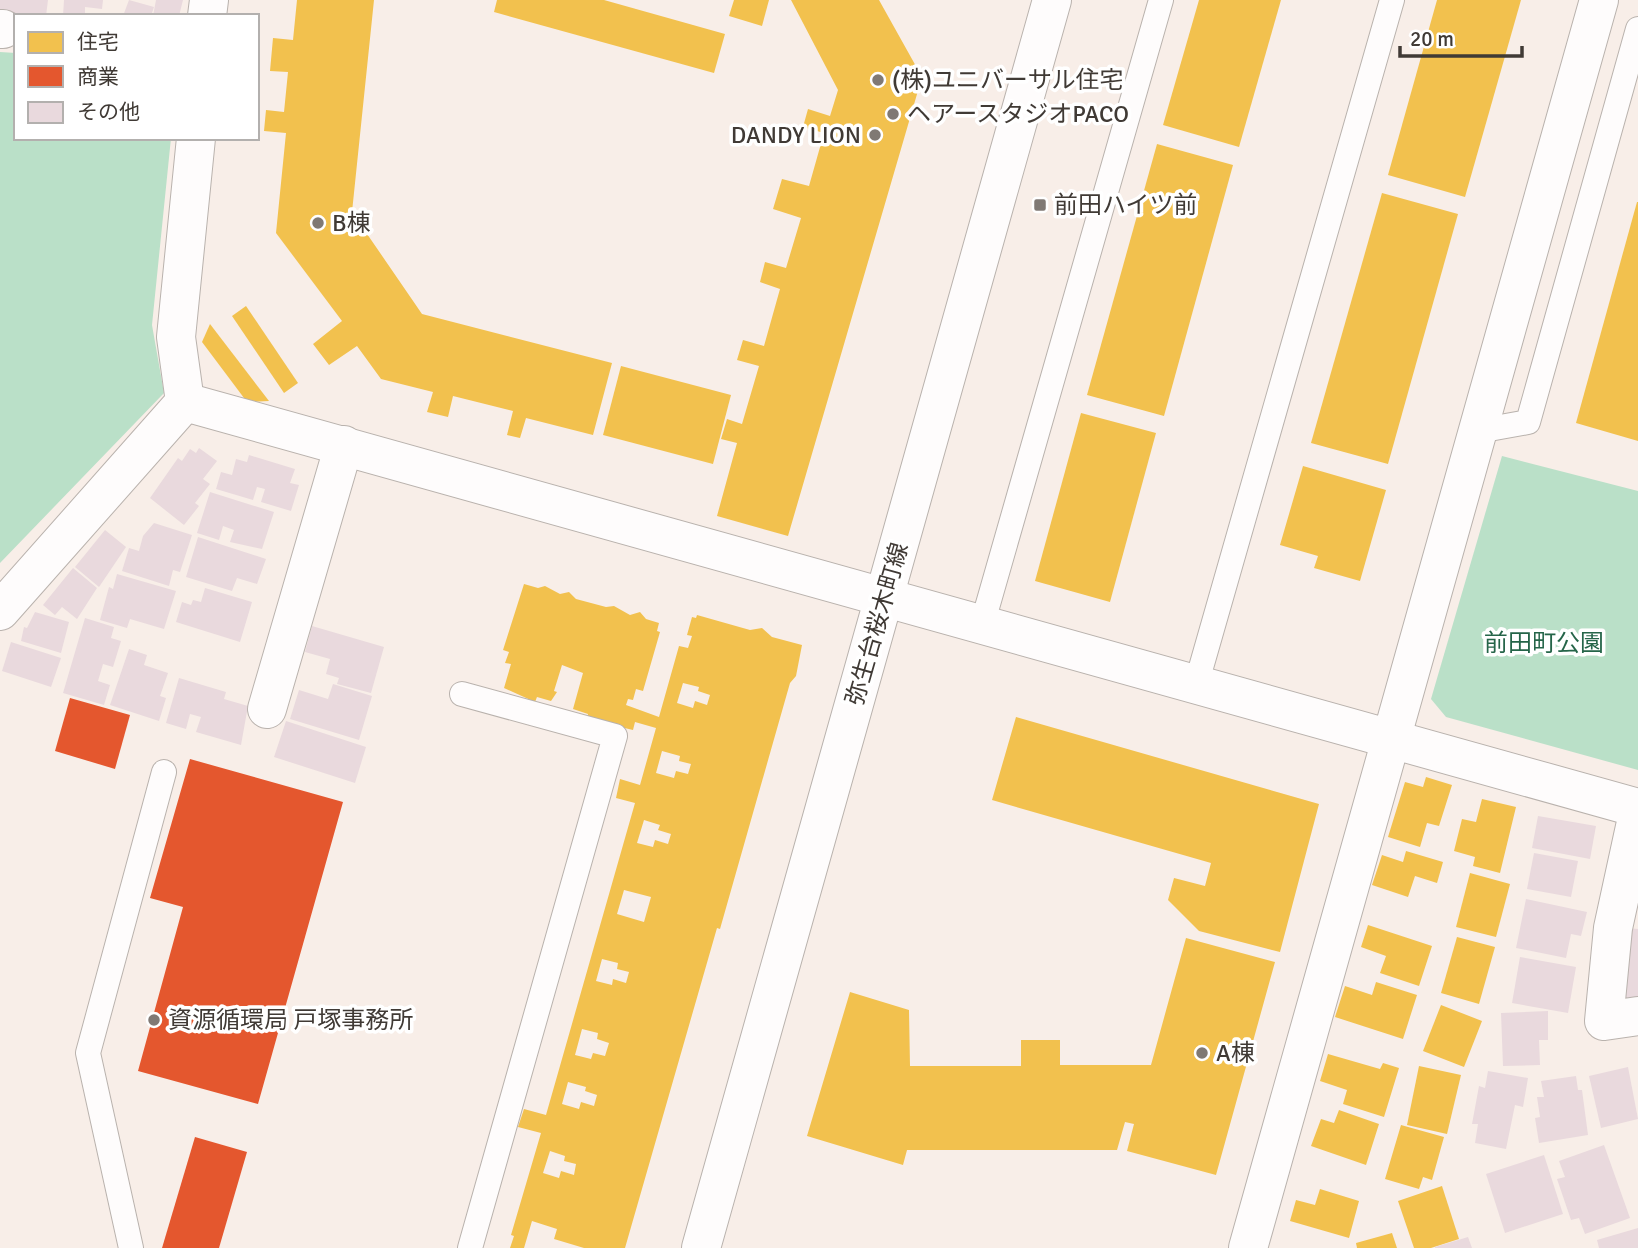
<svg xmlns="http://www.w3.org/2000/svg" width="1638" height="1248" font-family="Signika,'Noto Sans JP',sans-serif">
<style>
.green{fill:#bae0c8}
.homes{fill:#f2c14e;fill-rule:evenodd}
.shops{fill:#e4572e}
.building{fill:#e9d9dd}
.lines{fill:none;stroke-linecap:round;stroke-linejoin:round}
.lane-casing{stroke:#b9b2ad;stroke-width:26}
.street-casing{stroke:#b9b2ad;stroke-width:40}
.secondary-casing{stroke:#b9b2ad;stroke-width:40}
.lane{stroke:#fefcfc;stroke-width:24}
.street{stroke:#fefcfc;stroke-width:38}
.secondary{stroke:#fefcfc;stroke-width:38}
.poi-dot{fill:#807974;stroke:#fff;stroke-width:2.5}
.labels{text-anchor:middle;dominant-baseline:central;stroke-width:7;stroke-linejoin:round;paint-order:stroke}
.poi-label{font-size:24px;fill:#403a35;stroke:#fff;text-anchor:start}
.street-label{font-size:24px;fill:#403a35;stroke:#fff}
.park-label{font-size:24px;fill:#256549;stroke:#fff}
</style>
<rect width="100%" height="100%" fill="#f8eee8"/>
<!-- green -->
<g class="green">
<polygon points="0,52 16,53 16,138 171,138 152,325 164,393 0,563"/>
<polygon points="1502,456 1638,491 1638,770 1446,717 1431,699"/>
</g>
<!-- homes -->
<g class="homes">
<polygon points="297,0 374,0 352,212 422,314 612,363 593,435 526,418 520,438 507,435 513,411 453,396 448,417 427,412 433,392 381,379 357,346 329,365 313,344 342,321 276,233 286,133 264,131 266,110 284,112 288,72 270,71 273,38 293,40"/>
<polygon points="497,0 604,0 725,34 714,73 494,12"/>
<polygon points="734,0 769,0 762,26 729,16"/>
<polygon points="791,0 879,0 922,77 788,536 717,516 737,443 721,439 727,419 742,424 759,366 737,360 743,340 764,346 780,289 760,282 765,262 786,268 801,218 773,209 782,179 809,186 824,133 803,127 808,109 830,116 838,90"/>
<polygon points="1199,0 1281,0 1239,147 1163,125"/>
<polygon points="1437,0 1521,0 1465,197 1388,175"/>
<polygon points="1157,144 1233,165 1164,416 1087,395"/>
<polygon points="1382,193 1458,214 1388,464 1311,443"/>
<polygon points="1637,202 1638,202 1638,441 1576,423"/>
<polygon points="246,306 298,383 284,393 232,316"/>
<polygon points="210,324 269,401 247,402 202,342"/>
<polygon points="621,366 731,395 713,464 603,435"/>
<polygon points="1081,413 1156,433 1110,602 1035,581"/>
<polygon points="1303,466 1386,490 1360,581 1314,568 1318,556 1280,545"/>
<path d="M524 584 538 588 545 586 560 594 569 592 576 599 606 607 614 606 630 615 640 612 646 619 659 623 657 631 660 632 643 691 636 689 633 700 628 699 626 705 659 717 679 646 688 648 692 636 687 635 692 617 696 618 697 615 750 630 762 628 772 637 802 645 796 676 790 683 720 929 717 928 625 1248H584L554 1239 557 1229 532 1221 524 1248H510L514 1236 511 1235 541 1133 518 1127 524 1109 546 1115 635 803 616 798 620 779 640 785 656 728 635 722 633 730 587 719 588 714 573 709 583 673 562 665 554 691 557 692 551 701 537 697 535 702 504 688 511 664 505 663 509 652 503 650ZM683 683 699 687 698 691 710 695 707 705 695 701 693 708 677 703ZM662 751 680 756 679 761 691 764 688 774 676 771 674 778 656 773ZM644 820 660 825 658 830 671 834 668 844 655 840 653 847 637 843ZM624 890 651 897 644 922 617 914ZM602 959 618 963 617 969 629 972 626 983 613 979 612 985 596 981ZM582 1029 598 1033 597 1039 609 1043 605 1056 593 1053 591 1059 575 1055ZM568 1082 586 1087 585 1091 597 1095 594 1106 581 1102 579 1109 562 1104ZM550 1151 565 1156 564 1161 576 1164 574 1175 561 1171 559 1178 543 1173Z"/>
<polygon points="1016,717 1319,804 1280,952 1199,931 1168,900 1174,878 1205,886 1211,863 992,800"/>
<polygon points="1426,777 1452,785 1439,826 1427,823 1420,847 1388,837 1405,782 1423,787"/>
<polygon points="1482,799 1516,807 1500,873 1473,866 1475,857 1454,851 1462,819 1476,822"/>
<polygon points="1406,851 1443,862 1437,883 1415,876 1408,897 1372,885 1382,855 1403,862"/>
<polygon points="1470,873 1510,884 1496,937 1456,927"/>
<polygon points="1368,925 1432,946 1419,986 1380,973 1386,956 1361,947"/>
<polygon points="1457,937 1495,947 1479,1004 1441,993"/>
<polygon points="1186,938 1275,962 1216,1175 1127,1151 1134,1124 1125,1122 1117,1150 907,1150 903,1165 807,1136 850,992 909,1010 910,1066 1021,1066 1021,1040 1060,1040 1060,1065 1151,1065"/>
<polygon points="1376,982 1417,995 1403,1039 1335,1017 1345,986 1372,995"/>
<polygon points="1441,1005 1482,1021 1464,1067 1423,1051"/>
<polygon points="1328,1054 1380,1069 1383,1063 1399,1068 1384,1117 1343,1104 1347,1090 1320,1081"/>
<polygon points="1419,1066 1461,1075 1447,1134 1407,1125"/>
<polygon points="1339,1110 1379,1124 1366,1165 1311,1146 1321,1119 1334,1123"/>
<polygon points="1401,1125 1444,1137 1432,1180 1423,1177 1419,1189 1385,1179"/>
<polygon points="1442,1186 1459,1239 1431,1248 1414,1248 1398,1201"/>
<polygon points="1320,1189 1359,1201 1349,1238 1290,1221 1296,1200 1315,1205"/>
<polygon points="1392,1233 1397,1248 1357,1248 1356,1243"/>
</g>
<!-- shops -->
<g class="shops">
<polygon points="70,698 130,715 115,769 55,751"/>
<polygon points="190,759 343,802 258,1104 138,1071 183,907 150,898"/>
<polygon points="195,1137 247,1152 219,1248 162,1248"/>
</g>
<!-- building -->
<g class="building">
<polygon points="0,0 48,0 46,16 0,14"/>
<polygon points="64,0 103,0 102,9 85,7 85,16 63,16"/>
<polygon points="129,0 154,7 151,16 123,16"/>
<polygon points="156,0 183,0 179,16 153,16"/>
<polygon points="199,448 217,461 203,479 210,484 195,503 199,506 184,525 150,498 178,458 182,461 190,449 196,453"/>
<polygon points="249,455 295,469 290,483 299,485 291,511 261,502 265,489 257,487 253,500 216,489 221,472 232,475 236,459 247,462"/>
<polygon points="210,492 274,512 262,549 230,542 234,530 223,526 219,540 197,533"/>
<polygon points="154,523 192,535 180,572 173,570 169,586 122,571 129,548 139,551 143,536"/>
<polygon points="105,530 126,547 99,587 75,567"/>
<polygon points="198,537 266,559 257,584 237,578 232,591 186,577"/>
<polygon points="73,568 97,588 77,619 62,607 55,615 43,605"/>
<polygon points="117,574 176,591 164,629 130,619 127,628 100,620 109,587 113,589"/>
<polygon points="205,588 252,602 240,642 176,622 182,602 191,605 193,600 201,602"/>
<polygon points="35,612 69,622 61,653 21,641 24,627 27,628"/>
<polygon points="85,618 114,627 111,638 121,641 113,667 103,664 98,681 110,685 104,705 63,693"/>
<polygon points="312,626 384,647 371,693 337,684 339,678 326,674 330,659 305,652"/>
<polygon points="11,642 61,658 51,687 2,671"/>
<polygon points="129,649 147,655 144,665 168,673 160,696 166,698 159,721 110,705"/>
<polygon points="179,678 226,692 224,699 248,706 241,745 196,732 201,717 190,714 186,729 166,723"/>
<polygon points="333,684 372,696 359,740 290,719 299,690 328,699"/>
<polygon points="286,721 366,747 355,783 274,757"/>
<polygon points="1538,816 1596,826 1590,859 1532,848"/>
<polygon points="1534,853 1578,861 1571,897 1527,889"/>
<polygon points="1526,899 1587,912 1581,936 1571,934 1566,958 1516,948"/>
<polygon points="1628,928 1638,929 1638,1000 1623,998"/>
<polygon points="1520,957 1576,967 1568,1013 1512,1003"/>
<polygon points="1548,1011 1548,1040 1539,1040 1540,1065 1503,1066 1501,1013"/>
<polygon points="1628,1067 1638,1119 1601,1128 1589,1076"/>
<polygon points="1488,1071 1528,1078 1523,1107 1515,1105 1506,1149 1475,1143 1478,1124 1472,1124 1479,1086 1485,1088"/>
<polygon points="1576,1076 1578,1090 1582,1090 1588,1135 1539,1143 1535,1118 1540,1117 1537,1097 1544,1097 1541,1081"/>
<polygon points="1604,1145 1630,1218 1585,1234 1579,1218 1571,1220 1557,1179 1565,1177 1559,1161"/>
<polygon points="1544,1155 1563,1214 1505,1233 1486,1174"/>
<polygon points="1638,1228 1638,1248 1599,1248 1597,1240"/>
<polygon points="1468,1237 1472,1248 1435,1248 1435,1247"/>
</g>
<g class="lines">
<!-- lane casing -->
<g class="lane-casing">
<g id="lane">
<polyline points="1478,431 1528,422 1638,29"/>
<polyline points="982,625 1161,0"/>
<polyline points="1196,685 1392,0"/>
<polyline points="462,694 615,736 470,1248"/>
<polyline points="131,1248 88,1053 164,772"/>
</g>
</g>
<!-- street casing -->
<g class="street-casing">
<g id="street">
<polyline points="207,16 209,0"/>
<polyline points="0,29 3,29"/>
<polyline points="185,402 1638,808"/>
<polyline points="0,611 185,402 176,337 196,138"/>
<polyline points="267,709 344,445"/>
<polyline points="1638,813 1613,928 1604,1021 1638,1016"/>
<polyline points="1248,1248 1599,0"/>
</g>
</g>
<!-- secondary casing -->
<g class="secondary-casing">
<polyline id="secondary" points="701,1248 1052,0"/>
</g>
<!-- lane -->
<use href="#lane" class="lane"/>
<!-- street -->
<use href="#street" class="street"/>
<!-- secondary -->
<use href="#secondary" class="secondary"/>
</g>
<!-- markers -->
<g class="poi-dot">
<circle cx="878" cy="80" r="7"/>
<circle cx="893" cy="114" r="7"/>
<circle cx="875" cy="135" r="7"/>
<rect x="1033" y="198" width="14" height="14" rx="3.5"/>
<circle cx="318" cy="223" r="7"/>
<circle cx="154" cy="1020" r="7"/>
<circle cx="1202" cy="1053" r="7"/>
</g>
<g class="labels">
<!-- poi labels -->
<g class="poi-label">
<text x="892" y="80">(株)ユニバーサル住宅</text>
<text x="907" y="114">ヘアースタジオPACO</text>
<text x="861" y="135" text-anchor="end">DANDY LION</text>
<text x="1054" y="205">前田ハイツ前</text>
<text x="332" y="223">B棟</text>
<text x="168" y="1020">資源循環局 戸塚事務所</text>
<text x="1216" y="1053">A棟</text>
</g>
<!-- street labels -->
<g class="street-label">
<text transform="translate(877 624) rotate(-74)">弥生台桜木町線</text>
</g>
<!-- park labels -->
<g class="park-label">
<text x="1544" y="643">前田町公園</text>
</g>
</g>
<!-- legend -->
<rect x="14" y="14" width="245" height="126" fill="#ffffff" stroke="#b3b0ae" stroke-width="2"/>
<rect x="28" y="32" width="35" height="21" fill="#f2c14e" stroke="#b3b0ae" stroke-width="2"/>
<text x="77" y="49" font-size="21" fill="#403a35">住宅</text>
<rect x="28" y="66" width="35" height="21" fill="#e4572e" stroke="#b3b0ae" stroke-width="2"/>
<text x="77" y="84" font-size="21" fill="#403a35">商業</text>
<rect x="28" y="102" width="35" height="21" fill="#e9d9dd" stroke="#b3b0ae" stroke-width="2"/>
<text x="77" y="119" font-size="21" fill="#403a35">その他</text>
<!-- scale -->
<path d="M1400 46v10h122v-10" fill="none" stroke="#403a35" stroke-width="3.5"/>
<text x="1410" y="46" font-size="21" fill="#403a35" stroke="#ffffff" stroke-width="5" paint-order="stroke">20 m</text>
</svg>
